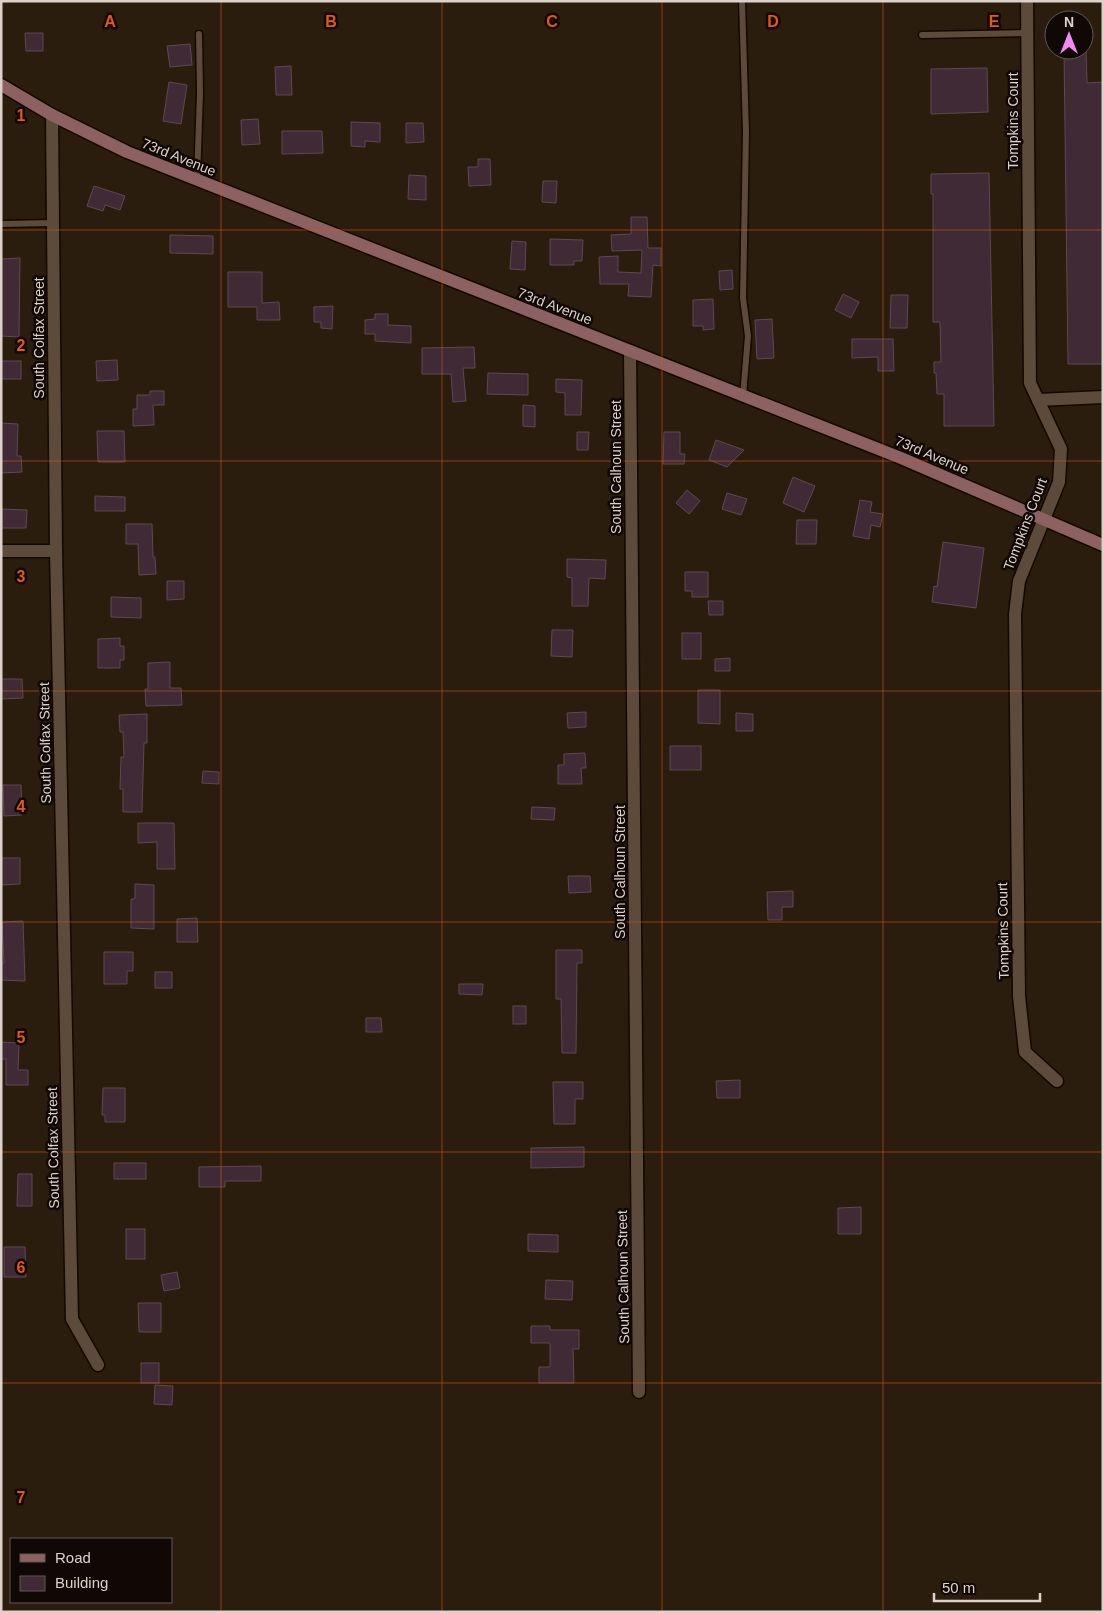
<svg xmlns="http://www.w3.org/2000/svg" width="1104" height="1613" font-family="Helvetica,sans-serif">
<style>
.building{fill:#3f2a35;stroke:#5e4853}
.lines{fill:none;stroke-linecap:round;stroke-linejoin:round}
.lane-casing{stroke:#130700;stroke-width:9}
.street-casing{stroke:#130700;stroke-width:15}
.secondary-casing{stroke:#130700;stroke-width:15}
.lane{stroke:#5c4b3b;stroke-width:6}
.street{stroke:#5c4b3b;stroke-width:12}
.secondary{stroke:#8d6062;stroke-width:12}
.grid{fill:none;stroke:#e8590c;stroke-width:1;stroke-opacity:0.55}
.labels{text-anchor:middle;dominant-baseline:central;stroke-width:5;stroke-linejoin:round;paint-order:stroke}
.street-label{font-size:14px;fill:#ddd2c9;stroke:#0f0804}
.grid-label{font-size:16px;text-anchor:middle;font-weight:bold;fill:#e8590c;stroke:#0f0804;stroke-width:5;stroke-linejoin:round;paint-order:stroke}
</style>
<rect width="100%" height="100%" fill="#2b1d0e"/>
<!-- building -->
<g class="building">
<polygon points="25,33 43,33 43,51 26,51"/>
<polygon points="190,44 192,65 170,67 167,46"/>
<polygon points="1064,50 1086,50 1087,83 1103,82 1103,364 1068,364"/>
<polygon points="291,66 292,95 276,95 275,67"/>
<polygon points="987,68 988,112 931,114 931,69"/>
<polygon points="169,82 187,85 181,124 163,121"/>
<polygon points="258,119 260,144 242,145 241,120"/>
<polygon points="351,122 380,123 380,142 365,141 365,147 351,146"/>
<polygon points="406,123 423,123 424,142 406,143"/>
<polygon points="282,131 322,131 323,153 282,154"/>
<polygon points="478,159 490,159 491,185 469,186 468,167 478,167"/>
<polygon points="989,173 994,426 944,426 944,394 937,394 936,373 934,373 934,362 941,362 940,322 933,322 933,194 931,194 931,174"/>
<polygon points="409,175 426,176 426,200 408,199"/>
<polygon points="543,181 557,181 556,203 542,202"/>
<polygon points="94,186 125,196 120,210 105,205 103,211 87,206"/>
<polygon points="631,217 647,217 648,248 661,248 661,266 653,265 651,297 628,296 629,284 600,284 599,257 618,256 618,272 641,273 642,250 612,251 611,235 631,234"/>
<polygon points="170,235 213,236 213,254 170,253"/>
<polygon points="550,239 583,240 582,261 574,261 574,265 550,265"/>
<polygon points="512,241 526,242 525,270 510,269"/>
<polygon points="20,258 19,337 1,336 1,259"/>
<polygon points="732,270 733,289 720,290 719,271"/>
<polygon points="228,272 262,272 262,303 279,302 280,320 257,320 257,307 228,307"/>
<polygon points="843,294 859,302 851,318 835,310"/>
<polygon points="891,295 908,295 907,328 890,328"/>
<polygon points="713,299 714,329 703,330 703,326 693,326 693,300"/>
<polygon points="333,306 332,329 321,328 321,322 314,322 314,307"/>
<polygon points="375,314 388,314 388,325 411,326 411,343 375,341 375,334 365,334 365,320 375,319"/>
<polygon points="772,319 774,358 757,359 755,320"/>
<polygon points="852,339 893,339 894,371 878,371 878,357 852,358"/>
<polygon points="474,347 475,368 463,368 466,401 453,402 451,374 422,374 422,348"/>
<polygon points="117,360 118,380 97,381 96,361"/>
<rect x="1" y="361" width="20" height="18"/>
<polygon points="488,373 528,374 528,395 487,394"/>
<polygon points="556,379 582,380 581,415 565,415 565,393 556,392"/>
<polygon points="150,391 164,391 164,405 153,405 154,425 133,426 133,409 137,409 137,395 150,395"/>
<polygon points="523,405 535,406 535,427 523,426"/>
<polygon points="1,423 18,424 17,456 21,456 22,472 1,473"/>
<polygon points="97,431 124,431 125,462 98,462"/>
<polygon points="577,432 589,432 588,450 577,450"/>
<polygon points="664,432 680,432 680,454 685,454 684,464 663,464"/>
<polygon points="716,440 744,450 727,467 709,460"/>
<polygon points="793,477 815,486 804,512 783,503"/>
<polygon points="687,490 700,501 689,514 676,503"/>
<polygon points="727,493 747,499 741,515 722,509"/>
<polygon points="95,496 125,497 125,511 95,511"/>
<polygon points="860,500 872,502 870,512 883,514 880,527 871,525 869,539 853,536"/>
<polygon points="2,509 27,510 26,528 2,528"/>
<polygon points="797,520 817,520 816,544 796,544"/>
<polygon points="126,524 152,524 153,557 155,557 156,574 139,575 138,544 126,544"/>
<polygon points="943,542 984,548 976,608 932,602 934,586 937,587"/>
<polygon points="567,559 606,560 605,579 589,578 588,606 572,606 572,578 567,577"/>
<polygon points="685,572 708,572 708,597 692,597 692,591 685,591"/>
<polygon points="167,581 184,581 184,599 167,600"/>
<polygon points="111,597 141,598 141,618 111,617"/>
<polygon points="708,601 723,601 723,615 709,615"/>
<polygon points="552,630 573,630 572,657 551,656"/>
<rect x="682" y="633" width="19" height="26"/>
<polygon points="120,638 120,646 124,646 124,660 120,660 120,668 98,668 98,639"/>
<polygon points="730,658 730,671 715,671 715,659"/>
<polygon points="170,662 170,688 181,688 182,705 146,706 145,689 148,689 148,663"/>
<polygon points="1,679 22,679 23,698 1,699"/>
<polygon points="698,690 720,690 720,724 698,723"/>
<polygon points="586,712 586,727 568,728 567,713"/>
<polygon points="736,713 753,714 753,731 736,731"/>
<polygon points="147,714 147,743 144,743 142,812 123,812 123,789 120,789 121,757 124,757 123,732 120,732 119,715"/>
<rect x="670" y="746" width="31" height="24"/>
<polygon points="585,753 586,768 581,768 582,784 558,784 558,765 564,765 564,754"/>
<polygon points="203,771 219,772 219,784 202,783"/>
<polygon points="3,785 21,785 22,815 4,816"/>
<polygon points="532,807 555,808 554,820 531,819"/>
<polygon points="138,823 174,823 175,869 157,869 157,842 138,843"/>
<polygon points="1,858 20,858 20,884 1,885"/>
<polygon points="568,876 590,876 591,892 569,893"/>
<polygon points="135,884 154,885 154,929 131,928 131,899 135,899"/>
<polygon points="793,891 793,907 782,907 782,920 768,920 767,892"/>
<polygon points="197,918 198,942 177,942 177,919"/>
<polygon points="23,921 25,981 1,980 1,963 4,963 2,922"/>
<polygon points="556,950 582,950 582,963 577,963 576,1053 562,1053 561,999 556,999"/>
<polygon points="104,952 133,952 133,971 127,971 127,984 104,984"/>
<rect x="155" y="972" width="17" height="16"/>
<polygon points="459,984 483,984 482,995 459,994"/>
<rect x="513" y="1006" width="13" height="18"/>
<polygon points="366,1018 381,1018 382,1032 366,1032"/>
<polygon points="1,1042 19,1043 18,1070 28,1070 28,1085 6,1085 6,1059 1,1059"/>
<polygon points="740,1080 740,1098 717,1098 716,1081"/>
<polygon points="553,1082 583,1082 583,1099 575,1099 575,1124 554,1124"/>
<polygon points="103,1088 125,1088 125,1122 105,1122 105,1115 102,1115"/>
<polygon points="584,1147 584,1167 531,1168 531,1148"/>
<rect x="114" y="1163" width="32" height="16"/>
<polygon points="261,1166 261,1181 225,1181 225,1187 199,1187 199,1167"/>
<polygon points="18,1174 32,1174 32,1206 17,1206"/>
<polygon points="861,1207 861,1234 838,1234 838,1208"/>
<rect x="126" y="1229" width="19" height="30"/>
<polygon points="528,1234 558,1235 558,1252 528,1251"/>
<polygon points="4,1247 25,1247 26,1277 4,1277"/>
<polygon points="177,1272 180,1288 164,1291 161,1275"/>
<polygon points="546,1280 573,1281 572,1300 545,1299"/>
<polygon points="138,1303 161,1303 161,1332 139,1332"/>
<polygon points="531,1326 550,1326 550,1330 579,1330 579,1349 573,1349 574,1383 539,1383 539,1367 550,1367 550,1343 531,1343"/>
<rect x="141" y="1363" width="18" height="20"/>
<polygon points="155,1385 173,1386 172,1405 154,1404"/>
</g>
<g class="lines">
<!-- lane casing -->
<g class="lane-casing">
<g id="lane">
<polyline points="742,1 746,132 743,298 748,336 743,396"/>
<polyline points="922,35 1027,33"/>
<polyline points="197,180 200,93 199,34"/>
<polyline points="1,224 53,223"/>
</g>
</g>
<!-- street casing -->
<g class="street-casing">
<g id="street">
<polyline points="1027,1 1030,383 1061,449 1059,482 1019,581 1015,614 1019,996 1025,1052 1057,1081"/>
<polyline points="52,115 56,551 72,1319 98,1365"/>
<polyline points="630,351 639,1392"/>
<polyline points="1038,400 1103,397"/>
<polyline points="1,551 56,551"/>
</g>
</g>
<!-- secondary casing -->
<g class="secondary-casing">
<polyline id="secondary" points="1,85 52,115 127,152 901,458 1103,545"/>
</g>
<!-- lane -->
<use href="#lane" class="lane"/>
<!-- street -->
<use href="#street" class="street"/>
<!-- secondary -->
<use href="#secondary" class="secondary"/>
</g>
<!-- grid -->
<path class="grid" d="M221 1V1612M442 1V1612M662 1V1612M883 1V1612M1 230H1103M1 461H1103M1 691H1103M1 922H1103M1 1152H1103M1 1383H1103"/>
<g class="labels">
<!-- street labels -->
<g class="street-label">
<text transform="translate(1013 121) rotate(-90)">Tompkins Court</text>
<text transform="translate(179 157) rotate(22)">73rd Avenue</text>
<text transform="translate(555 306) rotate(21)">73rd Avenue</text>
<text transform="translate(39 338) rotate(-90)">South Colfax Street</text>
<text transform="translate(932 455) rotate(23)">73rd Avenue</text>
<text transform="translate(616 467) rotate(-90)">South Calhoun Street</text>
<text transform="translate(1025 524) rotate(-69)">Tompkins Court</text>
<text transform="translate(45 743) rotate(-91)">South Colfax Street</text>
<text transform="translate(620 872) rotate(-90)">South Calhoun Street</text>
<text transform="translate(1003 931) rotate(-91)">Tompkins Court</text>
<text transform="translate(53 1148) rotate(-91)">South Colfax Street</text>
<text transform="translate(623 1277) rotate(-91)">South Calhoun Street</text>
</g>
</g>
<g class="grid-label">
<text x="110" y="27">A</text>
<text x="331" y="27">B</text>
<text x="552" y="27">C</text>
<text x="773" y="27">D</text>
<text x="994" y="27">E</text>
<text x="21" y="121">1</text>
<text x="21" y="351">2</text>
<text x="21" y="582">3</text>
<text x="21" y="812">4</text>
<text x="21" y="1043">5</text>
<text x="21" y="1273">6</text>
<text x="21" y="1503">7</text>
</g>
<!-- border -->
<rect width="1104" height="1613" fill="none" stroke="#ddd2c9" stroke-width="5"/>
<!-- legend -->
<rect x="10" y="1538" width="162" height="65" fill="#0f0804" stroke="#615953"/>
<rect x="20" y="1554" width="25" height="8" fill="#8d6062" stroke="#615953"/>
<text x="55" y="1563" font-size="15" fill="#ddd2c9">Road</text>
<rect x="20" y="1576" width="25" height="15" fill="#3f2a35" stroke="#615953"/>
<text x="55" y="1588" font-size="15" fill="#ddd2c9">Building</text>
<!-- north arrow -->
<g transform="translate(1069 35)"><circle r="24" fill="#0f0804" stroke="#615953"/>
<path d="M0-4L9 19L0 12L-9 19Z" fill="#f28af3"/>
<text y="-8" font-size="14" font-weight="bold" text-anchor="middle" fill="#ddd2c9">N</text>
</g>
<!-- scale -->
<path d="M934 1593v8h106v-8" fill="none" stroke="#ddd2c9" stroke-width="2.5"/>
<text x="942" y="1593" font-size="15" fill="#ddd2c9" stroke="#0f0804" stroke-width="4" paint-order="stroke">50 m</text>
</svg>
